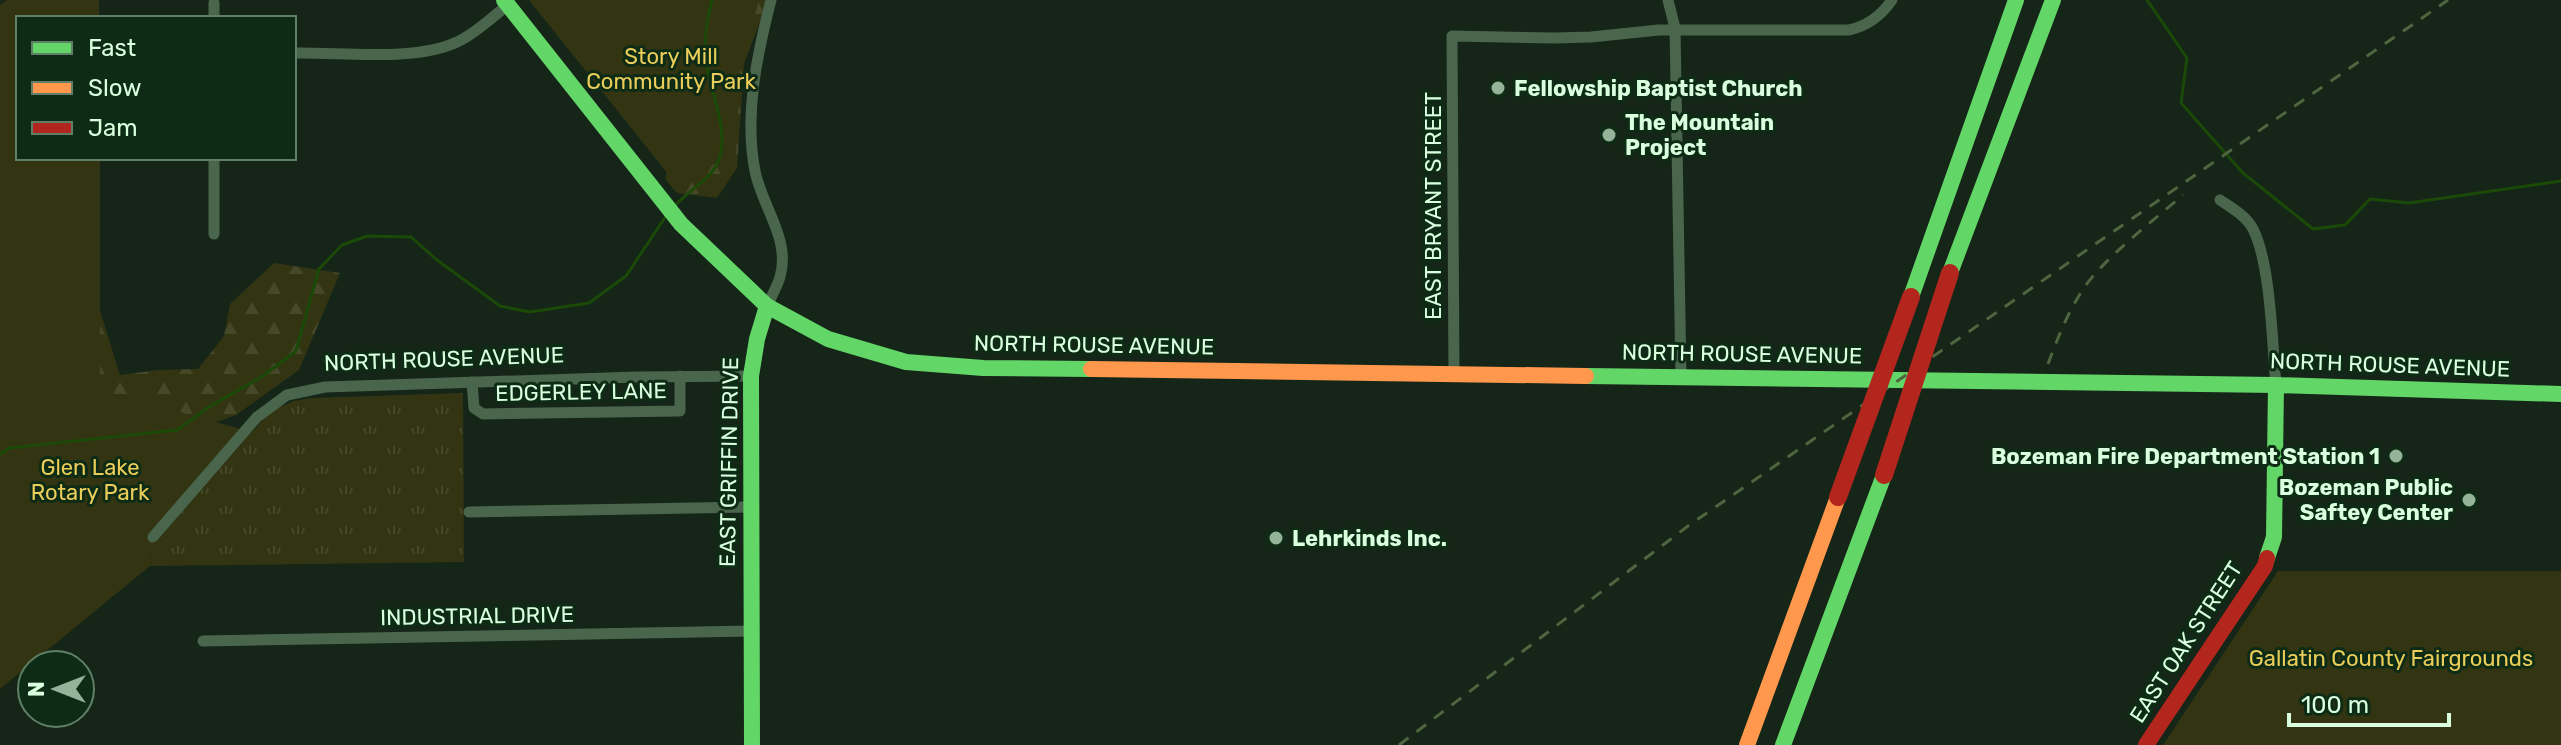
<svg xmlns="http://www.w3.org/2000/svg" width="2561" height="745" font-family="Rubik,sans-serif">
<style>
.grass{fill:url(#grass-tufts)}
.forest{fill:url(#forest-firs)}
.park{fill:#323412}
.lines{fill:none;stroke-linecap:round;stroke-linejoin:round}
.stream{stroke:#1b4908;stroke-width:3}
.street{stroke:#49664c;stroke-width:11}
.fast{stroke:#63d668;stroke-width:16}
.slow{stroke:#ff974d;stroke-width:16}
.jam{stroke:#b3261e;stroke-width:16}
.rail{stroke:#4f653f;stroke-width:3;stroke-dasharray:12 10;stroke-linecap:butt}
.jam-bridge{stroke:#b3261e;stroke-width:18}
.poi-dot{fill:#94b399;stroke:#0e2c15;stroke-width:3}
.labels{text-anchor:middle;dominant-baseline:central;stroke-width:6;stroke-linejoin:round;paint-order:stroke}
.park-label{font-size:22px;fill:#ebcd59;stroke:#0e2c15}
.poi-label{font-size:22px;font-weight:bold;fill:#d9ffdf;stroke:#0e2c15;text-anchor:start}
.street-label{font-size:22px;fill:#d9ffdf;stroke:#0e2c15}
</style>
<defs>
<pattern id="grass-tufts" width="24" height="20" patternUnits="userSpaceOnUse" patternTransform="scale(2)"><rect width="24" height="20" fill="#323412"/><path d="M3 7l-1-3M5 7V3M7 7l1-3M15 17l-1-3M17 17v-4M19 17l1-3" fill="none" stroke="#454829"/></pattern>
<pattern id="forest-firs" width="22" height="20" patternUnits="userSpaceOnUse" patternTransform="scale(2)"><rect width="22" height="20" fill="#323412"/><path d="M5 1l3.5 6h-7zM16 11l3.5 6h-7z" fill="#454829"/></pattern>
</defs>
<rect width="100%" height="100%" fill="#152518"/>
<!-- grass -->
<polygon class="grass" points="463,393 464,562 150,566 151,548 265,417 273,410 294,401 311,398"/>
<!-- forest -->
<g class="forest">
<polygon points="692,0 768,0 744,64 737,168 717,198 677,193 665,179 668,169"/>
<polygon points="0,154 18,158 92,285 120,375 158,370 198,369 224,336 230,304 274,263 340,273 299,370 236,415 140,449 0,576"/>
</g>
<!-- park -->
<g class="park">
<polygon points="7,0 99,0 99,18 18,18 18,158 100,158 100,390 252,432 151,548 150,566 0,689 0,5"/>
<polygon points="529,0 759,0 740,68 736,153 676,184"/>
<polygon points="2278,571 2561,571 2561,745 2163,745"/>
</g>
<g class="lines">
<!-- stream -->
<g class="stream">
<polyline points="2147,0 2187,58 2181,103 2243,173 2313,229 2345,225 2370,199 2409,203 2561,181"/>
<path d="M674 207C687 191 708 182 717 164 733 131 705 83 705 49 705 33 708 15 712 0"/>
<polyline points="0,454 9,448 177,430 209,407 263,376 296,351 319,269 342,245 367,236 411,237 437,260 500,306 530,312 589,303 626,276 666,216"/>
</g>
<!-- street -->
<g class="street">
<polyline points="1668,0 1675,28 1681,377"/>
<polyline points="214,3 214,18"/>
<path d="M294 53C341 52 415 62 457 42 475 34 492 17 508 5"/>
<polyline points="214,158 214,234"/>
<path d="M2220 200C2232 208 2246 216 2253 229 2271 265 2272 343 2276 385"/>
<path d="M767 306C771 297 777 287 780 277 791 239 762 207 755 171 744 115 757 55 771 0"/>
<path d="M1454 375 1452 36 1555 38 1591 37 1659 30H1849C1868 26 1881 16 1892 0"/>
<polyline points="472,382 474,408 483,414 680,411 680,376"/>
<polyline points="469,512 750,507"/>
<polyline points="153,537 257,417 287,395 325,387 637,377 751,376"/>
<polyline points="203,641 751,631"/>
</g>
<!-- fast -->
<g class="fast">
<polyline points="504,0 681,224 767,306 828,339 906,362 983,368 1091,369"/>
<polyline points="1950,273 2053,0"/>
<polyline points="1911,297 2016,0"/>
<polyline points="1586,376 2276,385 2561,394"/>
<polyline points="2267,558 2274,537 2276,385"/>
<polyline points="752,745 751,376 757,339 767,306"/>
<polyline points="1783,745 1884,475"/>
</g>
<!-- slow -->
<g class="slow">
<polyline points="1091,369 1586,376"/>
<polyline points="1747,745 1838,497"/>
</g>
<!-- jam -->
<polyline class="jam" points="2146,745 2265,566 2267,558"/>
<!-- rail -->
<g class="rail">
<path d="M2048 364C2058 337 2069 309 2086 285 2108 255 2154 220 2183 195"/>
<polyline points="1399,745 1688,526 2448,0"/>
</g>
<!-- jam-bridge -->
<g class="jam-bridge">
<polyline points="1884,475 1950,273"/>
<polyline points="1838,497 1911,297"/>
</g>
</g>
<!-- markers -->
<g class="poi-dot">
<circle cx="1498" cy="88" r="8"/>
<circle cx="1609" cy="135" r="8"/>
<circle cx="2396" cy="456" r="8"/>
<circle cx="2469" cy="500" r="8"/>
<circle cx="1276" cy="538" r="8"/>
</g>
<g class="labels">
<!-- park labels -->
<g class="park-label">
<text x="671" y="56">Story Mill<tspan x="671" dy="25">Community Park</tspan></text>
<text x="90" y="467">Glen Lake<tspan x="90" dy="25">Rotary Park</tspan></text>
<text x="2391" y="658">Gallatin County Fairgrounds</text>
</g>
<!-- poi labels -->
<g class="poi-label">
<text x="1514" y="88">Fellowship Baptist Church</text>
<text x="1625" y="122">The Mountain<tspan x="1625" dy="25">Project</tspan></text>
<text x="2380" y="456" text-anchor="end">Bozeman Fire Department Station 1</text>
<text x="2453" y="487" text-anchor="end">Bozeman Public<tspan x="2453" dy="25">Saftey Center</tspan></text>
<text x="1292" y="538">Lehrkinds Inc.</text>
</g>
<!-- street labels -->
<g class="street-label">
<text transform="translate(1433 206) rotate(-90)">EAST BRYANT STREET</text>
<text transform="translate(1094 345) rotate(1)">NORTH ROUSE AVENUE</text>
<text transform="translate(1742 354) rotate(1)">NORTH ROUSE AVENUE</text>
<text transform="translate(444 359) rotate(-2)">NORTH ROUSE AVENUE</text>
<text transform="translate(2390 365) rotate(2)">NORTH ROUSE AVENUE</text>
<text transform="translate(581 392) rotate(-1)">EDGERLEY LANE</text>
<text transform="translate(729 462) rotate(-89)">EAST GRIFFIN DRIVE</text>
<text transform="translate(477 616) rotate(-1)">INDUSTRIAL DRIVE</text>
<text transform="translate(2186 642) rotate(-57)">EAST OAK STREET</text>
</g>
</g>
<!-- legend -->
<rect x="16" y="16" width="280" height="144" fill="#0e2c15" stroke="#5f8066" stroke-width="2"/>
<rect x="32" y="42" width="40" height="12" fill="#63d668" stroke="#5f8066" stroke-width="2"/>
<text x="88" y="56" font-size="24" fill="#d9ffdf">Fast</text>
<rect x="32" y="82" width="40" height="12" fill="#ff974d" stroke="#5f8066" stroke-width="2"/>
<text x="88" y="96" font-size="24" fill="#d9ffdf">Slow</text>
<rect x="32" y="122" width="40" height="12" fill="#b3261e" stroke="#5f8066" stroke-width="2"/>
<text x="88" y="136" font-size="24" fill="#d9ffdf">Jam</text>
<!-- north arrow -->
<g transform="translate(56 689) rotate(270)"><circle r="38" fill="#0e2c15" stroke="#5f8066" stroke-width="2"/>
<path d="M0-6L14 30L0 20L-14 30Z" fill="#94b399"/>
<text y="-12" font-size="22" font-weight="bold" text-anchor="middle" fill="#d9ffdf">N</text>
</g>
<!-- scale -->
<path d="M2289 713v12h160v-12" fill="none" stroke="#d9ffdf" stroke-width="4"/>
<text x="2301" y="713" font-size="24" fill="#d9ffdf" stroke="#0e2c15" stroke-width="6" paint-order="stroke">100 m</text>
</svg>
